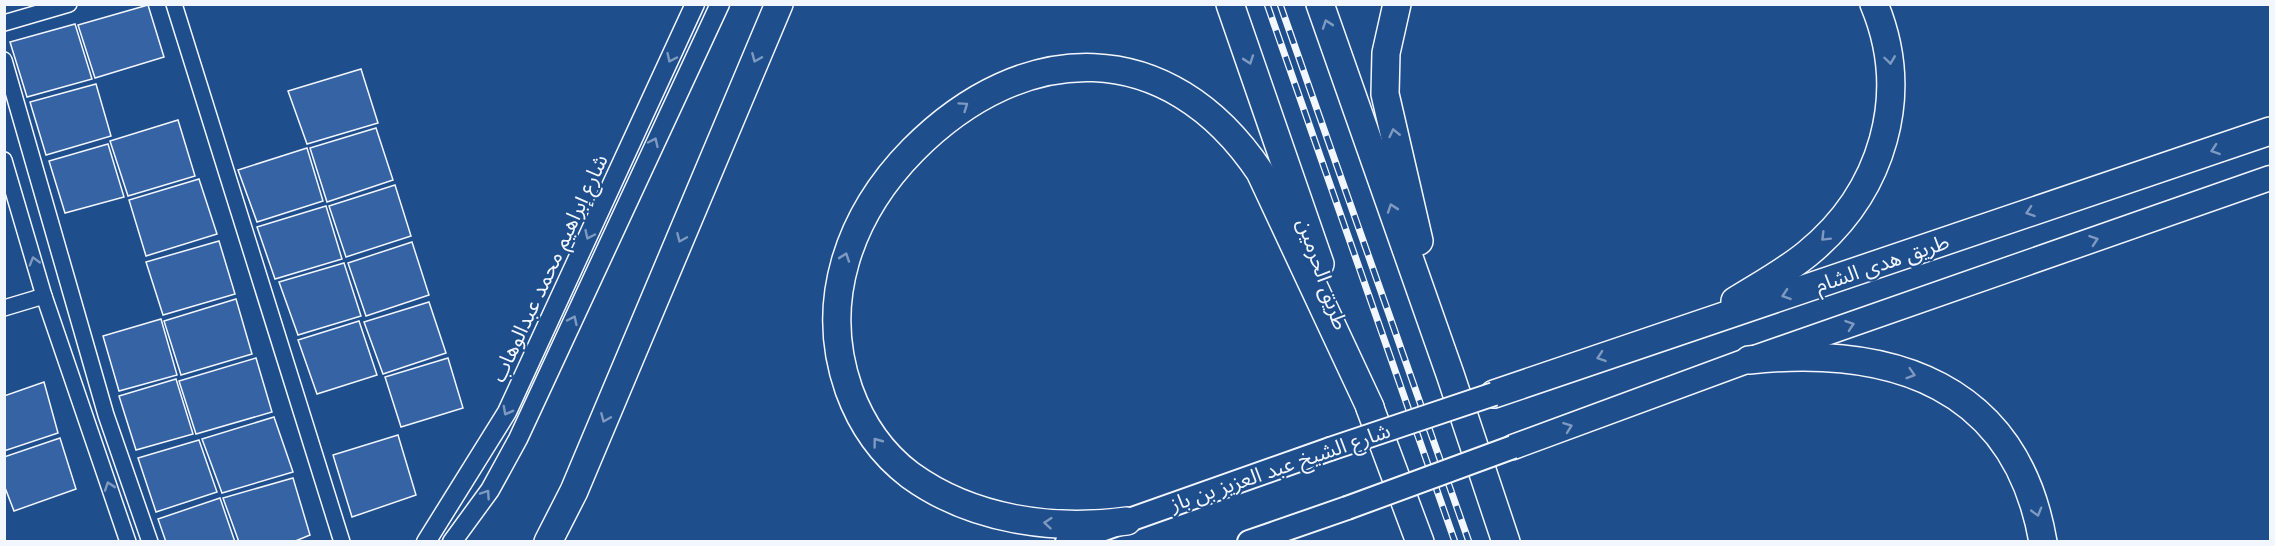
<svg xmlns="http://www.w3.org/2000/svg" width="2275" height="546" font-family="Montserrat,'Noto Sans Arabic',sans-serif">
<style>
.building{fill:#3563a3;stroke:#f2f6ff;stroke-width:1.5}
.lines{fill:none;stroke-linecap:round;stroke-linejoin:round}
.minor-casing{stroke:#f2f6ff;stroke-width:18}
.tertiary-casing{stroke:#f2f6ff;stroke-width:21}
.primary-casing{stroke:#f2f6ff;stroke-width:26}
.trunk-casing{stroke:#f2f6ff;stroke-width:27}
.motorway-casing{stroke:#f2f6ff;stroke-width:30}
.minor{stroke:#1f4e8c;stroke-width:15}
.tertiary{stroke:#1f4e8c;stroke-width:18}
.primary{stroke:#1f4e8c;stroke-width:22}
.trunk{stroke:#1f4e8c;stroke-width:24}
.motorway{stroke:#1f4e8c;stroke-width:27}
.rail-casing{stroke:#f2f6ff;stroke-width:7}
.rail{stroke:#1f4e8c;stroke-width:4.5;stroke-dasharray:14;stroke-linecap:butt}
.primary-bridge-casing{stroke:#f2f6ff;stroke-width:26;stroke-linecap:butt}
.primary-bridge{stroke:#1f4e8c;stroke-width:22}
.oneway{stroke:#7e9ac0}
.labels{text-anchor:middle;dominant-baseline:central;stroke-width:4.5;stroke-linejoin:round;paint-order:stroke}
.street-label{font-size:21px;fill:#f2f6ff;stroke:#1f4e8c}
</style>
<rect width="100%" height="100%" fill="#1f4e8c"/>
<!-- building -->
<g class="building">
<polygon points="148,5 164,57 95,78 78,25"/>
<polygon points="75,24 92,79 27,97 10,42"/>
<polygon points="361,69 378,123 307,144 288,91"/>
<polygon points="96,84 111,136 46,155 30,102"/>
<polygon points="178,120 195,176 128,196 110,141"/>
<polygon points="376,128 393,180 327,202 310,148"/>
<polygon points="108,144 124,197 65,213 49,161"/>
<polygon points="307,148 323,201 257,222 238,170"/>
<polygon points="199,179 217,234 146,256 129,200"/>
<polygon points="395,185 411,236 346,257 329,206"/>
<polygon points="326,206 342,259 275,279 257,227"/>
<polygon points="219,241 235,294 163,315 146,262"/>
<polygon points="412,242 429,295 366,316 348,263"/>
<polygon points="344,263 361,316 298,335 279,282"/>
<polygon points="236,299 252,354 181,375 164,321"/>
<polygon points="429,302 446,353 383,374 364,322"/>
<polygon points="161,319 177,375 119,391 103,336"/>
<polygon points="359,321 377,375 317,394 298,340"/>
<polygon points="256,358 272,412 196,434 179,381"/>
<polygon points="448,358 463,408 401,427 385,377"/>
<polygon points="176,379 193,434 136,450 119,396"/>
<polygon points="44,382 58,433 4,451 4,396"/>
<polygon points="274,417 293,472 222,493 202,439"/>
<polygon points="398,435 416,495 352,517 333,455"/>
<polygon points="60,438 76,489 14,511 4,485 4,457"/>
<polygon points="199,440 217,492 156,512 138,458"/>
<polygon points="293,478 310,535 293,542 239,542 223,498"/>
<polygon points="220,498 235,542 166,542 158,519"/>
</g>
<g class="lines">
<!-- minor casing -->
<g class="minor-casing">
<g id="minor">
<polyline points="174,4 342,542"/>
<polyline points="4,23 69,4"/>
<polyline points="4,60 106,415 150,542"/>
<polyline points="4,160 44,296 128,542"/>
<polyline points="4,308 44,296"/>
</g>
</g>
<!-- tertiary casing -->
<g class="tertiary-casing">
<g id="tertiary">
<polyline points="426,542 507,412 695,4"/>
<polyline points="452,542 490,490 518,439 720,4"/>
</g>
</g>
<!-- primary casing -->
<g class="primary-casing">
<g id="primary">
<polyline points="1067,542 1330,449"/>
<polyline points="1249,542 1347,508"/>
</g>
</g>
<!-- trunk casing -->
<g class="trunk-casing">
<polyline id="trunk" points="1513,447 1749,360 2270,178"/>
</g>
<!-- motorway casing -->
<g class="motorway-casing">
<g id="motorway">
<polyline points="1230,4 1320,264"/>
<polyline points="1320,4 1450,374 1506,542"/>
<polyline points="1397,4 1386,53 1385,94 1419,241"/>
<path d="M1735 301C1759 286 1785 272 1807 254 1883 192 1912 95 1874 4"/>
<path d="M1749 360C1892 345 2016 385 2043 542"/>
<polyline points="1494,394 2270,131"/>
<polyline points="1370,408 1420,542"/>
<path d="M1127 521C1053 531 972 520 910 475 881 453 861 423 849 390 818 302 849 215 913 150 1024 38 1168 35 1260 172L1370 407"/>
<polyline points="548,542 574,491 779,4"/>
</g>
</g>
<!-- minor -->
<use href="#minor" class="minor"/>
<!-- tertiary -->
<use href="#tertiary" class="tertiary"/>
<!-- primary -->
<use href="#primary" class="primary"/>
<!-- trunk -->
<use href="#trunk" class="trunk"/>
<!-- motorway -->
<use href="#motorway" class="motorway"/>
<!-- rail casing -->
<g class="rail-casing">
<g id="rail">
<polyline points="1267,4 1455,542"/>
<polyline points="1280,4 1469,542"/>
</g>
</g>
<!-- rail -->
<use href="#rail" class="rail"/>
<!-- primary-bridge casing -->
<g class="primary-bridge-casing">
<g id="primary-bridge">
<polyline points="1330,449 1494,394"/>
<polyline points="1347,508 1513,447"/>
</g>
</g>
<!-- primary-bridge -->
<use href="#primary-bridge" class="primary-bridge"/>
</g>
<!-- one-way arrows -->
<defs><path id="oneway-chevron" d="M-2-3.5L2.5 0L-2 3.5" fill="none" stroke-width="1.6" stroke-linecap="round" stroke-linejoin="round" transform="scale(1.5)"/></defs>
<g class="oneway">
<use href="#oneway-chevron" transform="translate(1327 24) rotate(-109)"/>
<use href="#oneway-chevron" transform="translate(671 58) rotate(115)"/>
<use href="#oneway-chevron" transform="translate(756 58) rotate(113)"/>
<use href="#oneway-chevron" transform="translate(1249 60) rotate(71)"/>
<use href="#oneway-chevron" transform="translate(1890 60) rotate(82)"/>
<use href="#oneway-chevron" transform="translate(964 106) rotate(-35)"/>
<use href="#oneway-chevron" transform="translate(1394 133) rotate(-103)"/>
<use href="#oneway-chevron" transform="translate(654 142) rotate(-65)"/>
<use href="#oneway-chevron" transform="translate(2215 150) rotate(161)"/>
<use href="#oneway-chevron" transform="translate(1392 208) rotate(-109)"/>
<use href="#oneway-chevron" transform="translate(2030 212) rotate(161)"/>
<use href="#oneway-chevron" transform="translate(589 235) rotate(115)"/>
<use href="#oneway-chevron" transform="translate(1825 237) rotate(135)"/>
<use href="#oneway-chevron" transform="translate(681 238) rotate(113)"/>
<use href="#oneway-chevron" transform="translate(2094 240) rotate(-19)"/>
<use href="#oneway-chevron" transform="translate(845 257) rotate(-71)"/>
<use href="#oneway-chevron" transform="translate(34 261) rotate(-106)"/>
<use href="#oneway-chevron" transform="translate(1786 295) rotate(161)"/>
<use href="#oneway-chevron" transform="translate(573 320) rotate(-65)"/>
<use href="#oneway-chevron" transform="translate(1850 325) rotate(-19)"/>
<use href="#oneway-chevron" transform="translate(1601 357) rotate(161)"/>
<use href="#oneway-chevron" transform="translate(1911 374) rotate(17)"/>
<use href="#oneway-chevron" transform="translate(507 411) rotate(118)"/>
<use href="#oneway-chevron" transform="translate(605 418) rotate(113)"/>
<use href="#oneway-chevron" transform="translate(1568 427) rotate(-20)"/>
<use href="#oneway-chevron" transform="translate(877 442) rotate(-127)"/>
<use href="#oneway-chevron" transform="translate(109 486) rotate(-109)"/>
<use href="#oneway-chevron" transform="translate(486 494) rotate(-56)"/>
<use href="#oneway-chevron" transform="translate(2037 512) rotate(74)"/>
<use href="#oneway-chevron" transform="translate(1048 523) rotate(-175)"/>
</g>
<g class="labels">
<!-- street labels -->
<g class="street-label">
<text transform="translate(1882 263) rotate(-19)">طريق هدى الشام</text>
<text transform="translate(549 268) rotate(-65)">شارع إبراهيم محمد عبدالوهاب</text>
<text transform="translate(1323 274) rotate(71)">طريق الحرمين</text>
<text transform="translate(1280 467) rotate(-19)">شارع الشيخ عبد العزيز بن باز</text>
</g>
</g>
<!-- border -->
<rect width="2275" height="546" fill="none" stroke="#f2f6ff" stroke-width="12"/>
</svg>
